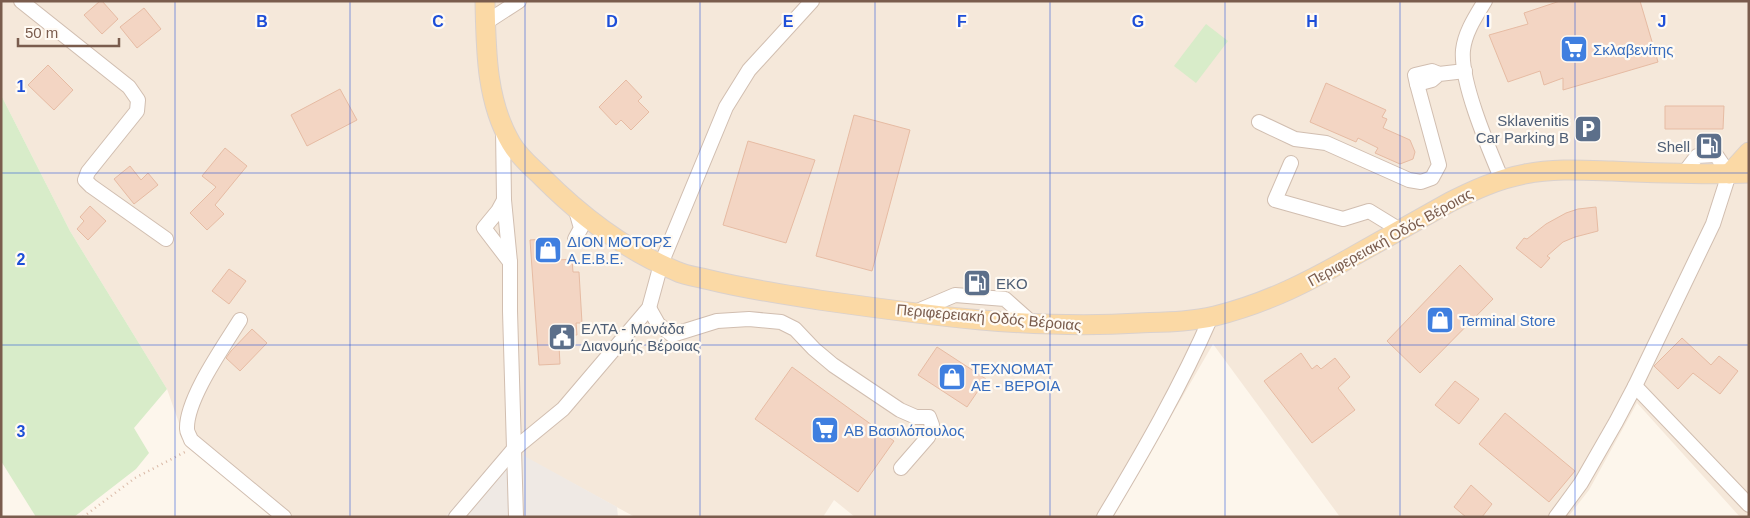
<svg xmlns="http://www.w3.org/2000/svg" width="1750" height="518" font-family="Helvetica,sans-serif">
<style>
.residential{fill:#f5e8da}
.industrial{fill:#efe9e4}
.green{fill:#d8ecc9}
.building{fill:#f3d5c3;stroke:#e6bba3}
.lines{fill:none;stroke-linecap:round;stroke-linejoin:round}
.minor-casing{stroke:#d1beb0;stroke-width:16}
.major-casing{stroke:#dad1cd;stroke-width:21}
.path{stroke:#d9b8a5;stroke-width:2.5;stroke-dasharray:1 4;stroke-linecap:butt}
.minor{stroke:#fff;stroke-width:14}
.major{stroke:#fbd9a5;stroke-width:19}
.grid{fill:none;stroke:#1d4ed8;stroke-width:1;stroke-opacity:0.55}
.labels{text-anchor:middle;dominant-baseline:central;stroke-width:4.5;stroke-linejoin:round;paint-order:stroke}
.shop-label{font-size:15px;fill:#366cbe;stroke:#fffaf3;text-anchor:start}
.service-label{font-size:15px;fill:#4e5e75;stroke:#fffaf3;text-anchor:end}
.street-label{font-size:15px;fill:#7a5c4d;stroke:#fffaf3}
.grid-label{font-size:16px;text-anchor:middle;font-weight:bold;fill:#1d4ed8;stroke:#fffaf3;stroke-width:4.5;stroke-linejoin:round;paint-order:stroke}
</style>
<rect width="100%" height="100%" fill="#fdf6ec"/>
<!-- residential -->
<polygon class="residential" points="1,1 1749,1 1749,517 1740,517 1637,403 1589,490 1568,517 1340,517 1213,344 1113,517 855,517 834,500 823,517 635,517 506,447 445,517 273,517 186,443 167,389 70,231 1,95"/>
<!-- industrial -->
<polygon class="industrial" points="506,446 617,507 618,517 445,517"/>
<!-- green -->
<g class="green">
<polygon points="1206,24 1228,41 1196,83 1174,66"/>
<polygon points="1,95 70,231 167,389 134,428 149,453 136,469 74,517 36,517 1,461"/>
</g>
<!-- building -->
<g class="building">
<polygon points="100,1 102,1 118,19 102,34 84,15"/>
<polygon points="1560,1 1640,1 1658,62 1563,90 1563,78 1544,85 1540,71 1508,82 1489,35 1528,24 1524,13"/>
<polygon points="144,8 161,29 137,48 120,27"/>
<polygon points="48,65 73,90 54,110 28,85"/>
<polygon points="626,80 642,97 638,101 649,112 631,130 621,120 616,125 599,107"/>
<polygon points="1326,83 1386,110 1382,117 1387,119 1383,128 1410,140 1415,152 1413,159 1400,164 1375,153 1378,148 1358,138 1356,142 1310,122"/>
<polygon points="340,89 357,120 307,146 291,115"/>
<polygon points="1665,106 1724,106 1723,129 1665,129"/>
<polygon points="854,115 910,130 872,271 816,256"/>
<polygon points="748,141 815,160 786,243 723,225"/>
<polygon points="225,148 247,166 215,205 224,214 207,230 190,213 216,187 202,176"/>
<polygon points="130,166 141,180 148,173 158,185 134,204 114,179"/>
<polygon points="90,206 106,221 88,240 77,229 84,221 80,217"/>
<polygon points="1596,207 1598,231 1575,237 1563,242 1547,256 1550,258 1541,268 1516,248 1524,238 1527,239 1546,224 1566,213 1578,209"/>
<polygon points="558,238 559,260 572,259 573,272 579,272 582,323 576,323 577,335 569,335 569,345 559,346 560,364 539,365 530,240"/>
<polygon points="1460,265 1493,299 1420,373 1387,341"/>
<polygon points="229,269 246,281 229,304 212,291"/>
<polygon points="252,329 267,343 240,371 226,358 231,351"/>
<polygon points="1682,338 1711,365 1719,356 1738,371 1720,394 1693,373 1678,389 1654,366"/>
<polygon points="937,347 986,379 967,407 918,375"/>
<polygon points="1301,353 1312,369 1317,365 1321,369 1335,358 1350,377 1338,388 1355,410 1312,443 1264,381"/>
<polygon points="792,367 894,441 858,492 755,419"/>
<polygon points="1455,381 1479,399 1459,424 1435,405"/>
<polygon points="1505,413 1575,471 1549,502 1479,444"/>
<polygon points="1471,485 1492,504 1482,517 1466,517 1454,507"/>
</g>
<g class="lines">
<!-- minor casing -->
<g class="minor-casing">
<g id="minor">
<polyline points="21,1 129,87 138,100 137,111 88,172 85,180 91,186 166,239"/>
<path d="M1485 1C1476 16 1465 32 1463 50 1460 82 1489 149 1502 180"/>
<polyline points="485,23 519,1"/>
<polyline points="1439,74 1432,71 1415,75 1417,84 1432,80 1439,74 1465,71"/>
<polyline points="1259,122 1295,139 1326,143 1409,180 1421,182 1432,178 1439,165 1417,84"/>
<polyline points="503,129 504,200 510,262 510,311 516,517"/>
<polyline points="1291,163 1275,200 1343,219 1369,211 1400,230"/>
<polyline points="504,200 498,211 484,228 510,262"/>
<polyline points="575,207 581,228 575,239"/>
<polyline points="649,308 658,324 672,335 717,321 749,319 781,322 795,329 814,349 833,365 900,410 916,417 929,417 932,425 928,437 901,468"/>
<polyline points="915,312 955,295 1005,299 1032,323"/>
<path d="M240 320C224 346 186 399 187 429 187 433 190 436 191 440L284 517"/>
<polyline points="1635,386 1749,505"/>
<polyline points="456,517 513,450 563,409 649,308 661,264 726,107 749,70 812,1"/>
<path d="M1104 517C1143 452 1181 386 1211 317"/>
<polyline points="1556,517 1581,483 1616,422 1635,386 1713,224 1729,174 1716,155 1697,156 1684,173"/>
</g>
</g>
<!-- major casing -->
<g class="major-casing">
<g id="major">
<path d="M485 1C486 49 486 101 511 143 519 157 532 167 543 178 581 216 625 250 676 271 686 276 699 277 710 280 746 289 782 294 819 300 925 315 1032 330 1139 323 1164 322 1190 322 1215 316 1268 303 1312 280 1359 253 1389 236 1420 219 1450 202 1474 190 1498 179 1525 174 1554 168 1583 170 1612 171 1657 173 1703 175 1749 173"/>
<polyline points="1729,174 1749,152"/>
</g>
</g>
<!-- path -->
<polyline class="path" points="83,517 135,478 185,452"/>
<!-- minor -->
<use href="#minor" class="minor"/>
<!-- major -->
<use href="#major" class="major"/>
</g>
<!-- grid -->
<path class="grid" d="M175 1V517M350 1V517M525 1V517M700 1V517M875 1V517M1050 1V517M1225 1V517M1400 1V517M1575 1V517M1 173H1749M1 345H1749"/>
<!-- icons -->
<defs>
<g id="supermarket-square" transform="scale(1.4375)"><rect x="-9" y="-9" width="18" height="18" rx="4" fill="#3f7fe0" stroke="#fffaf3"/><path d="M-6-5.5h2.5l.6 2H6L4.5 2H-2.5L-4.4-4H-6ZM-1.5 3.2a1.3 1.3 0 1 0 .1 0ZM3 3.2a1.3 1.3 0 1 0 .1 0Z" fill="#fff"/></g>
<g id="parking-square" transform="scale(1.4375)"><rect x="-9" y="-9" width="18" height="18" rx="4" fill="#5c6f8a" stroke="#fffaf3"/><path d="M-3.5-5.5H1a3.5 3.5 0 0 1 0 7H-1V5.5H-3.5ZM-1-3.4V-.6H.8a1.4 1.4 0 0 0 0-2.8Z" fill="#fff"/></g>
<g id="fuel-square" transform="scale(1.4375)"><rect x="-9" y="-9" width="18" height="18" rx="4" fill="#5c6f8a" stroke="#fffaf3"/><path d="M-5.5-6h7V0h2V4h1.3V-2.5L3-4.5l.8-.8L6-3V5H2.5V1h-1V6h-7ZM-4.2-4.7v3.2H.2V-4.7Z" fill="#fff"/></g>
<g id="shop-square" transform="scale(1.4375)"><rect x="-9" y="-9" width="18" height="18" rx="4" fill="#3f7fe0" stroke="#fffaf3"/><path d="M-5-2.5h2.3a2.7 3.5 0 0 1 5.4 0H5L5.5 6h-11ZM-1.5-2.5h3a1.5 2.3 0 0 0-3 0Z" fill="#fff"/></g>
<g id="civic-square" transform="scale(1.4375)"><rect x="-9" y="-9" width="18" height="18" rx="4" fill="#5c6f8a" stroke="#fffaf3"/><path d="M-.6-6.5H3V-4.5H.6V-3L4-1V1h2V6H-6V1h2V-1L-.6-3ZM-1.2 2.5V6h2.4V2.5Z" fill="#fff"/></g>
</defs>
<g fill-rule="evenodd">
<use href="#supermarket-square" x="1574" y="49"/>
<use href="#parking-square" x="1588" y="129"/>
<use href="#fuel-square" x="1709" y="146"/>
<use href="#shop-square" x="548" y="250"/>
<use href="#fuel-square" x="977" y="283"/>
<use href="#shop-square" x="1440" y="320"/>
<use href="#civic-square" x="562" y="337"/>
<use href="#shop-square" x="952" y="377"/>
<use href="#supermarket-square" x="825" y="430"/>
</g>
<g class="labels">
<!-- shop labels -->
<g class="shop-label">
<text x="1593" y="49">Σκλαβενίτης</text>
<text x="567" y="241">ΔΙΟΝ ΜΟΤΟΡΣ<tspan x="567" dy="17">Α.Ε.Β.Ε.</tspan></text>
<text x="1459" y="320">Terminal Store</text>
<text x="971" y="368">ΤΕΧΝΟΜΑΤ<tspan x="971" dy="17">ΑΕ - ΒΕΡΟΙΑ</tspan></text>
<text x="844" y="430">ΑΒ Βασιλόπουλος</text>
</g>
<!-- service labels -->
<g class="service-label">
<text x="1569" y="120">Sklavenitis<tspan x="1569" dy="17">Car Parking B</tspan></text>
<text x="1690" y="146">Shell</text>
<text x="996" y="283" text-anchor="start">EKO</text>
<text x="581" y="328" text-anchor="start">ΕΛΤΑ - Μονάδα<tspan x="581" dy="17">Διανομής Βέροιας</tspan></text>
</g>
<!-- street labels -->
<g class="street-label">
<text transform="translate(1390 237) rotate(-29)">Περιφερειακή Οδός Βέροιας</text>
<text transform="translate(989 317) rotate(5)">Περιφερειακή Οδός Βέροιας</text>
</g>
</g>
<g class="grid-label">
<text x="262" y="27">B</text>
<text x="438" y="27">C</text>
<text x="612" y="27">D</text>
<text x="788" y="27">E</text>
<text x="962" y="27">F</text>
<text x="1138" y="27">G</text>
<text x="1312" y="27">H</text>
<text x="1488" y="27">I</text>
<text x="1662" y="27">J</text>
<text x="21" y="92">1</text>
<text x="21" y="265">2</text>
<text x="21" y="437">3</text>
</g>
<!-- border -->
<rect width="1750" height="518" fill="none" stroke="#7a5c4d" stroke-width="5"/>
<!-- scale -->
<path d="M18 38v8h101v-8" fill="none" stroke="#7a5c4d" stroke-width="2.5"/>
<text x="25" y="38" font-size="15" fill="#7a5c4d" stroke="#fffaf3" stroke-width="4" paint-order="stroke">50 m</text>
</svg>
